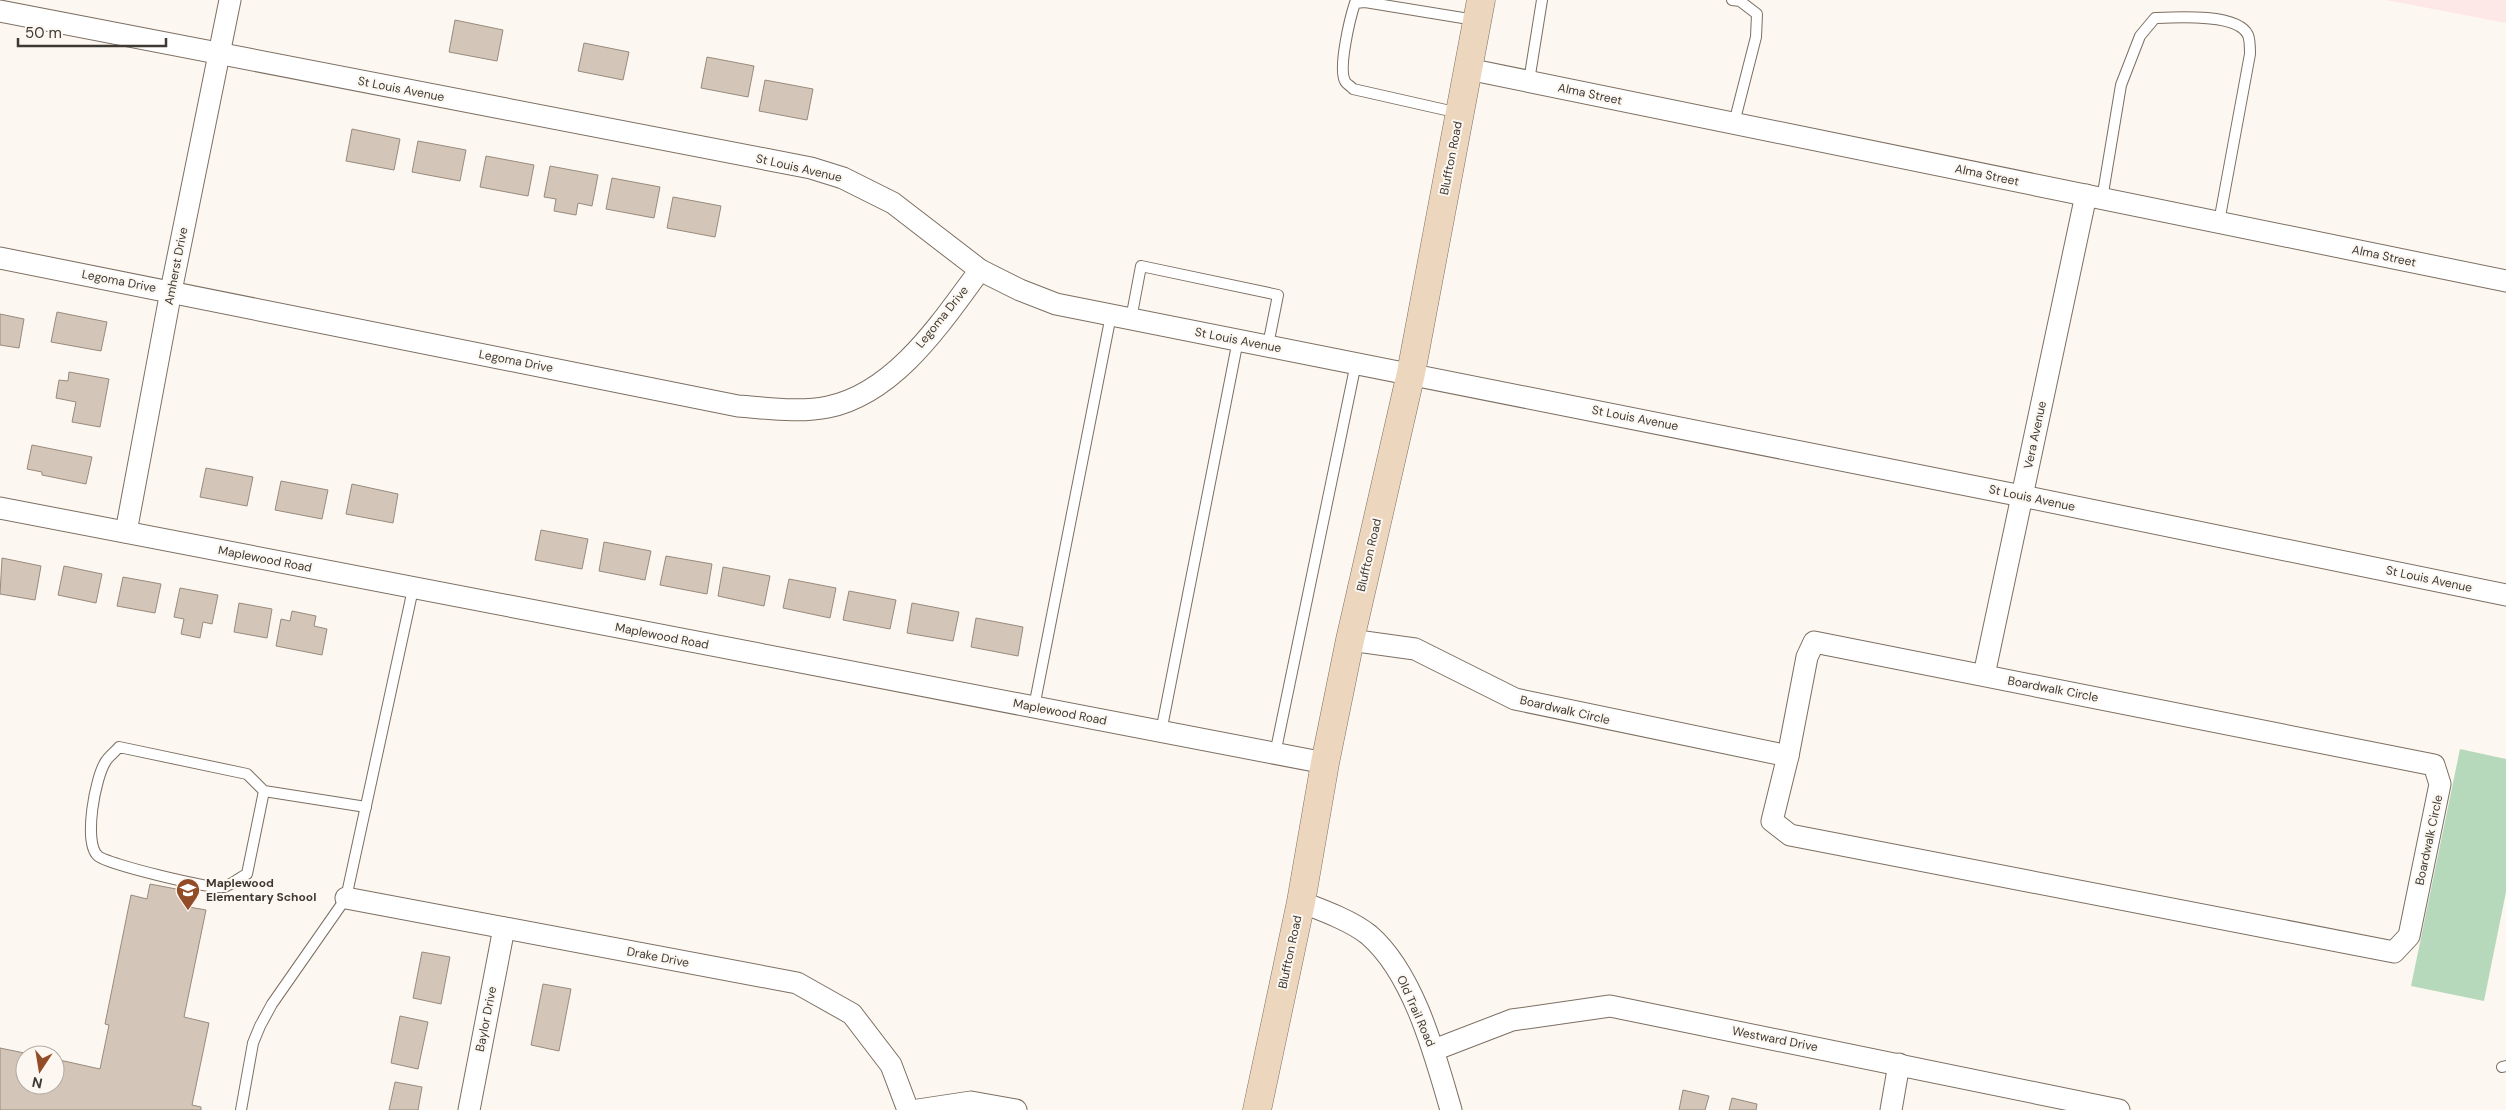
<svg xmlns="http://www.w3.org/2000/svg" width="2506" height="1110" font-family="'DM Sans',sans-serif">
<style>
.industrial{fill:#fee8e7}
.green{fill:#b7d9bb}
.building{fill:#d3c5b7;stroke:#988b7e}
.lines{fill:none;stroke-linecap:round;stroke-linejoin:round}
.service-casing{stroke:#7c6f62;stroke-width:12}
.minor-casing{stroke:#7c6f62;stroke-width:23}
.secondary-casing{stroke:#7c6f62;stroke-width:29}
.service{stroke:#fff;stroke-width:10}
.minor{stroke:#fff;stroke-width:21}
.secondary{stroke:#ecd6bd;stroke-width:28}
.labels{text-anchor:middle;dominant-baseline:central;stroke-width:4;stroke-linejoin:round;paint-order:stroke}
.street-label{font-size:12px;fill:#3e3933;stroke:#fdf7f1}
.poi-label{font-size:12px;font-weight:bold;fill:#3e3933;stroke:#fdf7f1;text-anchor:start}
</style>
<rect width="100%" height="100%" fill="#fdf7f1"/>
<!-- industrial -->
<polygon class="industrial" points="2386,0 2506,0 2506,23"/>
<!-- green -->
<polygon class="green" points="2460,749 2506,759 2506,892 2484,1001 2411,986"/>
<!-- building -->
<g class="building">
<polygon points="455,20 503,30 497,61 449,52"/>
<polygon points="584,43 629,52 623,80 578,71"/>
<polygon points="707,57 754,66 748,97 701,88"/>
<polygon points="765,80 813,89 807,120 759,111"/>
<polygon points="352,129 400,139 394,170 346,161"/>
<polygon points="418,141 466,150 460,181 412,172"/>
<polygon points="486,156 534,165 528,196 480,187"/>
<polygon points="550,166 598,175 592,206 578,203 576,215 554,211 556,199 544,197"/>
<polygon points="612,178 660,187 654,218 606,209"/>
<polygon points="673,197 721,206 715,237 667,228"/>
<polygon points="57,312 107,322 101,351 51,342"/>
<polygon points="0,314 24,319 19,348 0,345"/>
<polygon points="69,372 109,379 100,427 72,422 76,402 56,398 59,380 68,381"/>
<polygon points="32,445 92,457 86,484 42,475 42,472 27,469"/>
<polygon points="206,468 253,477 247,506 200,497"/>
<polygon points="281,481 328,490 322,519 275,510"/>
<polygon points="352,484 398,494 393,523 346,514"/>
<polygon points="541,530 588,539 582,569 535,560"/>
<polygon points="604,542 651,551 645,580 599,571"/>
<polygon points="666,556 712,564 707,594 660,585"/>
<polygon points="2,558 41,566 35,600 0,594"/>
<polygon points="64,566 102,574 96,603 58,595"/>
<polygon points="723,567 770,576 764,606 718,596"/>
<polygon points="123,577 161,584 155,613 117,606"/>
<polygon points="789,579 836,588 830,618 783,608"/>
<polygon points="180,588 218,595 212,624 203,622 200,638 181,634 184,619 174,617"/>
<polygon points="849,591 896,600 890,629 843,620"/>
<polygon points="239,603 272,609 267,638 234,632"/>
<polygon points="912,603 959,612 953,641 907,633"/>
<polygon points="292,611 316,616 314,626 327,629 322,655 276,646 281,619 290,621"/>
<polygon points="976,618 1023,627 1018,656 971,647"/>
<polygon points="150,884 192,892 189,907 206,910 184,1017 209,1023 192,1105 201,1107 201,1110 0,1110 0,1048 34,1055 25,1055 25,1085 55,1085 55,1059 100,1069 109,1025 105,1024 131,895 147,899"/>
<polygon points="422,952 450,957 441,1004 413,998"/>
<polygon points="543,984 571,989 559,1051 531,1045"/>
<polygon points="400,1016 428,1022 418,1069 391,1063"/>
<polygon points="395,1082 422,1087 418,1110 389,1110"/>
<polygon points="1683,1090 1709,1096 1705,1110 1679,1110"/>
<polygon points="1732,1098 1757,1104 1756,1110 1729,1110"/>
</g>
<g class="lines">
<!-- service casing -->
<g class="service-casing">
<g id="service">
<polyline points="1732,0 1740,1 1757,14 1756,37 1734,123"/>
<polyline points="1529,81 1542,0"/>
<path d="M1459 113 1353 89C1351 86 1346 84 1345 81 1338 68 1350 18 1355 3L1365 2 1475 20"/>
<path d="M2102 199 2121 85 2140 36 2155 18C2175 17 2238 13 2248 35 2250 40 2250 49 2250 54L2219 222"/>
<polyline points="1131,319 1141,266 1278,295 1268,345"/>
<polyline points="1034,707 1111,315"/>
<polyline points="1161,732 1238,340"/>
<polyline points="1275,754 1356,363"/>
<path d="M264 791 247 874C240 877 231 885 224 887 212 890 107 864 98 856 83 843 95 777 106 761 109 756 115 752 119 747L247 774 264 791 366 807"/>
<polyline points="2502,1067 2506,1066"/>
<polyline points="241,1110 253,1043 260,1026 272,1004 346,898 413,589"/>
</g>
</g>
<!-- minor casing -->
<g class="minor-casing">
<g id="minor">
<polyline points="0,11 811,168 843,178 893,203 980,270 1020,290 1056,304 2022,496 2506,595"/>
<polyline points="1468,69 2506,281"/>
<path d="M0 258 738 406C767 408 799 413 828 407 896 393 942 321 980 270"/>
<polyline points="0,508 1325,763"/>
<polyline points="126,532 171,291 230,0"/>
<polyline points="1350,640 1415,649 1515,699 1788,756"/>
<polygon points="1814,642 2434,765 2440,784 2409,936 2394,952 1790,835 1772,821 1788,756 1807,657"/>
<polyline points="1984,675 2086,195"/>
<polyline points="346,898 797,983 852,1014 891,1065 908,1110"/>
<path d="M1301 902C1322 910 1352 921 1369 935 1414 974 1435 1055 1451 1110"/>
<polyline points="1434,1050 1512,1020 1610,1006 2119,1110"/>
<polyline points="469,1110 504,928"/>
<polyline points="918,1110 971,1102 1016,1110"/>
<polyline points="1891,1110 1899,1064"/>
</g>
</g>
<!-- secondary casing -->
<g class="secondary-casing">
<polyline id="secondary" points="1257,1110 1301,902 1325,763 1350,640 1411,373 1481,0"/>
</g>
<!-- service -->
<use href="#service" class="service"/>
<!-- minor -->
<use href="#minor" class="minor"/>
<!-- secondary -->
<use href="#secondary" class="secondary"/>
</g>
<!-- icons -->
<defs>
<g id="school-pin" transform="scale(1.25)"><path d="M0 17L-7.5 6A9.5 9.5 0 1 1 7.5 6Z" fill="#934c28" stroke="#fdf7f1"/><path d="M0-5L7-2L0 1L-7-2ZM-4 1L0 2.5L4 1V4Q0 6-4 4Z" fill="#fff"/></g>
</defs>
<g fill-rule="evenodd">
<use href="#school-pin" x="188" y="890"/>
</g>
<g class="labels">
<!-- street labels -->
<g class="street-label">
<text transform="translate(401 89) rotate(11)">St Louis Avenue</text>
<text transform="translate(1590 94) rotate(12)">Alma Street</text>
<text transform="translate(1451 158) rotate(-79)">Bluffton Road</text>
<text transform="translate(799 168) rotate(13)">St Louis Avenue</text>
<text transform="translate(1987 175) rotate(12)">Alma Street</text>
<text transform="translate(2384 256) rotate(12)">Alma Street</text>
<text transform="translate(176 266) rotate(-79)">Amherst Drive</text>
<text transform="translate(119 281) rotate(11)">Legoma Drive</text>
<text transform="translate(942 317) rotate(-51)">Legoma Drive</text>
<text transform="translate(1238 340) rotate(11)">St Louis Avenue</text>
<text transform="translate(516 361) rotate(11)">Legoma Drive</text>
<text transform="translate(1635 418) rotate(11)">St Louis Avenue</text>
<text transform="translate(2035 435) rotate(-78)">Vera Avenue</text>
<text transform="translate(2032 498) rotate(12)">St Louis Avenue</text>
<text transform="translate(1369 555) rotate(-77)">Bluffton Road</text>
<text transform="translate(265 559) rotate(11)">Maplewood Road</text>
<text transform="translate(2429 579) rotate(12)">St Louis Avenue</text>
<text transform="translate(662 636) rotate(11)">Maplewood Road</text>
<text transform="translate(2053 689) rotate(11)">Boardwalk Circle</text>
<text transform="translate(1565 710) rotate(13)">Boardwalk Circle</text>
<text transform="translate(1060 712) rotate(11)">Maplewood Road</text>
<text transform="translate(2429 840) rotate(-78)">Boardwalk Circle</text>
<text transform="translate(1290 952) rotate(-78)">Bluffton Road</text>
<text transform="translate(658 957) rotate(11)">Drake Drive</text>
<text transform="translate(1416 1011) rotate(66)">Old Trail Road</text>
<text transform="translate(486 1019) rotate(-79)">Baylor Drive</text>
<text transform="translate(1775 1039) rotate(11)">Westward Drive</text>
</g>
<!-- poi labels -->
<g class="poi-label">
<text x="206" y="883">Maplewood<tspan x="206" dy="14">Elementary School</tspan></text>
</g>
</g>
<!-- north arrow -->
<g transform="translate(40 1070) rotate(192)"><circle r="24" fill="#fdf7f1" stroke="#b1aba5"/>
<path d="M0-4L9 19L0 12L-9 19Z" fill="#934c28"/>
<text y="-8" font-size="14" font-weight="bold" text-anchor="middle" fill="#3e3933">N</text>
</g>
<!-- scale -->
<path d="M18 38v8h148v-8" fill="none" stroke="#3e3933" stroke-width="2.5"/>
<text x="25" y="38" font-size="15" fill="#3e3933" stroke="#fdf7f1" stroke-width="4" paint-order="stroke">50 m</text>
</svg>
